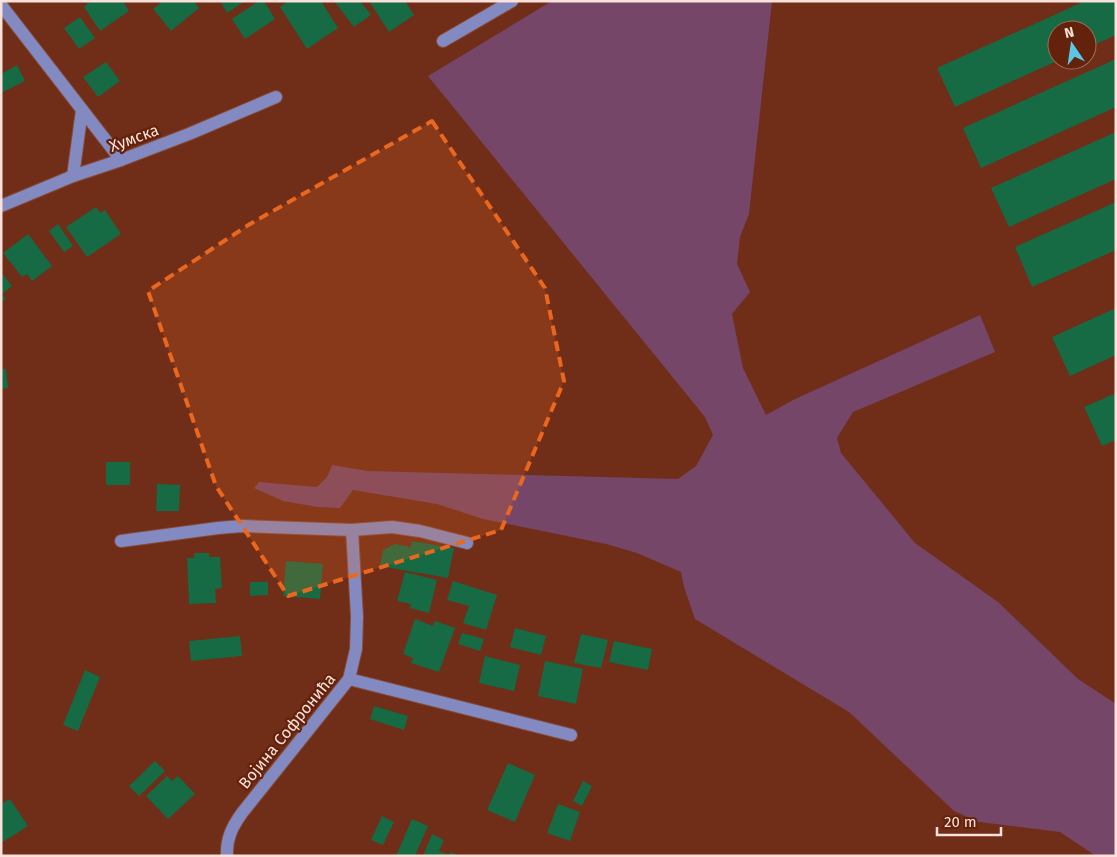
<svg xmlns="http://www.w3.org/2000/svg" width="1117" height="857" font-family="'Fira Sans',sans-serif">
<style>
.green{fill:#764668}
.building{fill:#166a44}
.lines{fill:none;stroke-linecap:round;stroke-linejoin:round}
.minor-casing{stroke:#864a37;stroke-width:14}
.minor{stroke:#828ac1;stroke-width:12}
.marked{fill:#ea6720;fill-opacity:0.2;stroke:#ea6720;stroke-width:4;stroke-dasharray:10 6;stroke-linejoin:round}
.labels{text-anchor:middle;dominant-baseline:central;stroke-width:4.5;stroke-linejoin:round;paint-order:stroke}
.street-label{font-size:16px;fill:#fae1d9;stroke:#63220c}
</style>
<rect width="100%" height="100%" fill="#702d18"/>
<!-- green -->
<polygon class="green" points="552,1 772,1 749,214 740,237 737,264 750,292 732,314 743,368 766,415 795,399 980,315 995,352 853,412 837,438 841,453 915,543 998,602 1078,679 1116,704 1116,856 1096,856 1060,832 979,822 954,811 849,712 695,619 684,587 681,572 637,553 606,544 483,519 437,504 353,490 340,508 318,507 283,501 254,488 259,482 317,487 327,477 332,465 368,471 678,479 696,466 713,435 705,417 428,76"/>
<!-- building -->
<g class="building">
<polygon points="90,1 123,1 129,11 100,31 84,7"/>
<polygon points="161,1 194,1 199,8 171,31 153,9 162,2"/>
<polygon points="220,1 245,1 227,13"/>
<polygon points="259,1 264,1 275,19 245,39 232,19"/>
<polygon points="288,1 321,1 338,28 307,49 280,7"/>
<polygon points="334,1 360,1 371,15 354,27"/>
<polygon points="369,1 405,1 414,15 389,32"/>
<polygon points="1085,1 1116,1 1116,35 1087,48 1087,30 1057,30 1057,61 955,107 937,68"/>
<polygon points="80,17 95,38 79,49 64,28"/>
<polygon points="1116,59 1116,107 981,168 963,128"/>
<polygon points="106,62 120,81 98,97 83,77"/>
<polygon points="17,65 25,81 1,93 1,74"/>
<polygon points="1116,132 1116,179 1009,227 991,188"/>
<polygon points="1116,202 1116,250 1032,287 1015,247"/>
<polygon points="96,207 100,213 105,210 121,234 87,257 66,227"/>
<polygon points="58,224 73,246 64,252 49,231"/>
<polygon points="28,234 52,266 32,281 27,274 22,277 3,253"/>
<polygon points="1,272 12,286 2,294 6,299 1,302"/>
<polygon points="1116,308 1116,355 1070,376 1052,337"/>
<polygon points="1,369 6,369 8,388 1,389"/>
<polygon points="1116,393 1116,440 1102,446 1084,407"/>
<rect x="106" y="462" width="24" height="23"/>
<polygon points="157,484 180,485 179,511 156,511"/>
<polygon points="412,541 454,548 448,578 380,566 383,550 395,544 411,547"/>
<polygon points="194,553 209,553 209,557 220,557 222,588 215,589 216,603 189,604 187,558 194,558"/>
<polygon points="286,561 323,564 320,599 283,596"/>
<polygon points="405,572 437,580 429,613 410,608 411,604 397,601"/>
<polygon points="453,581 497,595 486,630 463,623 469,606 447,600"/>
<polygon points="250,582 268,582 268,595 250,596"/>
<polygon points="415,619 433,626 435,621 455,628 439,672 411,663 413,658 403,654"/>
<polygon points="515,628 546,636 541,655 510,647"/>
<polygon points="462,633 484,639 480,651 458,644"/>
<polygon points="581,634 608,640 601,668 574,663"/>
<polygon points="240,636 242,656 191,661 189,641"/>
<polygon points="614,641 652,649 648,670 609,662"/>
<polygon points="485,656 520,665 514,691 479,683"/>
<polygon points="545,661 583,669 576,704 538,696"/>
<polygon points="85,670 100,677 78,731 63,725"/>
<polygon points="374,706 408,716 404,730 370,719"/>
<polygon points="155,761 165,771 139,796 129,786"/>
<polygon points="508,763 535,775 515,822 487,810"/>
<polygon points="167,776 172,781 178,776 195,794 168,819 146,796"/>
<polygon points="583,781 592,786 582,806 573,801"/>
<polygon points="10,799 28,826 1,843 1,804"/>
<polygon points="558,804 580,812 570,841 547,833"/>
<polygon points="382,816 394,822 383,845 371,840"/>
<polygon points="412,819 428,826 415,856 396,856"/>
<polygon points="432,834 444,840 439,851 449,855 450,852 460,856 423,856"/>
</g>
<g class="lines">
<!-- minor casing -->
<g class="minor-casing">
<g id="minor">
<polyline points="1,5 121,160"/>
<polyline points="443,41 512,1"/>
<polyline points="73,176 82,110"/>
<polyline points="1,206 73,176 121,160 189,134 276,97"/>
<polyline points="121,541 218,528 242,526 352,530 392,527 420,531 467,543"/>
<polyline points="349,679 571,735"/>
<path d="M227 856C226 839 232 827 242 813L349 679 356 649 357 617 352 530"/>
</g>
</g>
<!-- minor -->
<use href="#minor" class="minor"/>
</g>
<!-- marked area -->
<path class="marked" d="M432 121 545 288 564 381 501 530 288 596 216 486 148 291 250 224Z"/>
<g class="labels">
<!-- street labels -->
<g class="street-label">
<text transform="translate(134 138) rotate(-20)">Хумска</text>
<text transform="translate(287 731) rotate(-51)">Војина Софронића</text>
</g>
</g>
<!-- border -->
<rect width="1117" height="857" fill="none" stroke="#fae1d9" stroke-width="5"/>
<!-- north arrow -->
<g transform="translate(1072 45) rotate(347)"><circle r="24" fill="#63220c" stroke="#9f6e5e"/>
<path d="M0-4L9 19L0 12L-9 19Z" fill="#5ac8e5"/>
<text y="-8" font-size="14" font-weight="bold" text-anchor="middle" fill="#fae1d9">N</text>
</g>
<!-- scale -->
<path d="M937 827v8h64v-8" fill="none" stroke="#fae1d9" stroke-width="2.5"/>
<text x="944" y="827" font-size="15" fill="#fae1d9" stroke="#63220c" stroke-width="4" paint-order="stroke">20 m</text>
</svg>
